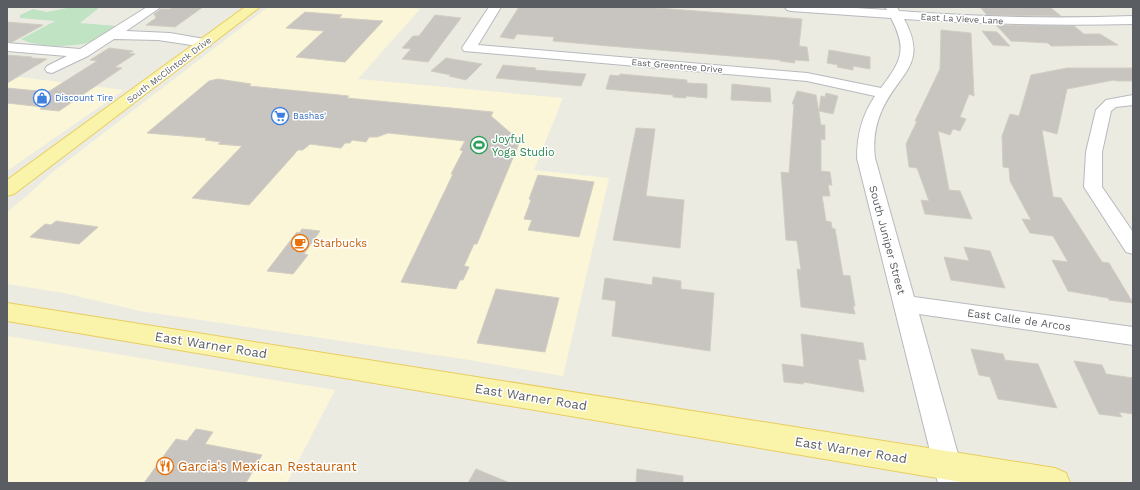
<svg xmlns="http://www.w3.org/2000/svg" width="1140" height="490" font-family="'Work Sans',sans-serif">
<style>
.commercial{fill:#fbf6d8}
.green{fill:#c0e3c3}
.building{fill:#c8c5c0;stroke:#d1cdc1}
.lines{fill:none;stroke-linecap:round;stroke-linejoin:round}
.minor-casing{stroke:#b7b9be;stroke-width:2}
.major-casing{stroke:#e8cd5f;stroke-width:2}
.minor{fill:#fff;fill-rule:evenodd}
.major{fill:#faf4aa;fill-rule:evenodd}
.labels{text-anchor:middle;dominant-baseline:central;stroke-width:3;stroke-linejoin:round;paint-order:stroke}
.far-street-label{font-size:9px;fill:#5a5d62;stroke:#fff}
.far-shop-label{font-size:9px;fill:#366cbe;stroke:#fff;text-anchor:start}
.leisure-label{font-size:11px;fill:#27864d;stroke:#fff;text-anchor:start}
.street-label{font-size:11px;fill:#5a5d62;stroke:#fff}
.food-label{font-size:11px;fill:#c56008;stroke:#fff;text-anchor:start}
.near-street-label{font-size:13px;fill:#5a5d62;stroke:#fff}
.near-food-label{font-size:13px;fill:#c56008;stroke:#fff;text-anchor:start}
</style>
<rect width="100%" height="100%" fill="#ecebe2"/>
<!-- commercial -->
<g class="commercial">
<polygon points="268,7 395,7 420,9 358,79 563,98 534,170 609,178 563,376 463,359 140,311 64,293 7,284 7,212 28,195 49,175"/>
<polygon points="19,77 124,90 7,171 7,84"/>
<polygon points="7,336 335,390 287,483 7,483"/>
</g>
<!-- green -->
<path class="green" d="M72 7H100L80 23 117 26C110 30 104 36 96 40 79 48 37 48 21 39L55 21 20 18V15L33 9 47 12Z"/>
<!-- building -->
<g class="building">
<polygon points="174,7 203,7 175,27 146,25 156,18 154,14 161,9 170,9"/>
<polygon points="519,7 644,7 802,19 799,46 807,47 809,61 794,60 795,63 780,61 780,60 609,46 553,41 554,37 517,34 514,39 500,37"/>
<polygon points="980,7 1050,7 1061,16 987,15"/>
<polygon points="305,12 342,15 339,18 383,21 345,62 296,57 324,31 286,28"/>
<polygon points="435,15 461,18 428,62 402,59 411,49 402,48 413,36 419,36"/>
<polygon points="7,22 43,25 12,42 7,42"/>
<polygon points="996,25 1074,26 1084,34 1100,34 1118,45 1051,46 1048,43 1011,41"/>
<polygon points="941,30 971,33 974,96 969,94 960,117 966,119 960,131 953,129 950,135 938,131 949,190 960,191 972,219 925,214 921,200 929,201 917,168 909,167 906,144 917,121 915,121 940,69"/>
<polygon points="982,31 997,32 1010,46 993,45"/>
<polygon points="109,48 133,51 129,53 135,54 115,67 122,68 59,111 40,109 43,107 7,103 7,88 48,92 97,61 90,60"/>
<polygon points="829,50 870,57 870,69 853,66 853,70 837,67 838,65 827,63"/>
<polygon points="7,55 32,57 31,58 47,59 7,83"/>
<polygon points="446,58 482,64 466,80 449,76 451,75 431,71"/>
<polygon points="503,65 536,68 535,70 586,74 581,86 496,78"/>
<polygon points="1067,68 1133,68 1133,81 1117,81 1114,80 1067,89 1057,134 1042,130 1053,197 1061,198 1102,262 1109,263 1133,303 1109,300 1108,298 1068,291 1052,260 1068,262 1053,236 1030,233 1022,219 1031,220 1010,181 1009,168 1003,167 1002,136 1010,114 1019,116 1031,75"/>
<polygon points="620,74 687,80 687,83 707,84 707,98 686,96 686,98 673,97 673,95 606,89 610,75 619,76"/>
<polygon points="218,79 251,84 249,86 349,96 347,98 493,112 491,116 520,141 477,244 474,244 464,266 469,267 463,280 460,280 456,289 401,282 453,174 451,174 463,151 460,150 465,141 388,133 377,137 369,137 366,142 352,140 350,143 345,143 341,148 310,144 303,150 298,150 249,205 192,198 242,146 218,144 221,142 205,140 207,138 147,133 209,81"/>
<polygon points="732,84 770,88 771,102 731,100"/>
<polygon points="797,91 816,95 821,125 825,125 825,140 821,139 821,171 830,172 832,185 828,185 830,196 822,196 826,221 831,222 832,228 835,229 843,275 850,276 855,306 853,306 855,314 801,307 797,269 801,270 797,241 786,240 781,172 789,173 794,104 792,104"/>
<polygon points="826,93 838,96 833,114 819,111 821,96 825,97"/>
<polygon points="636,128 655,129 646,196 684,200 680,248 613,240"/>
<polygon points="538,175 594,182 579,237 528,230 532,220 524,219 531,200 529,199"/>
<polygon points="56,221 98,227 79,244 30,237 45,224 51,225"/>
<polygon points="302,229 320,231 304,254 308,255 293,274 267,271 297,232 299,233"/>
<polygon points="964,247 990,251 1005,288 951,280 944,257 969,261"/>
<polygon points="653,277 681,281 681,289 714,293 710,351 612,336 616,301 602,299 605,278 652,285"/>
<polygon points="496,289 559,298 545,352 477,343"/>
<polygon points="801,334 863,343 866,360 858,359 864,392 803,382 804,384 784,382 782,364 804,367"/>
<polygon points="971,349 1003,354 1005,360 1038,364 1057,408 998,399 990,377 979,375"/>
<polygon points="1074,361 1102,365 1106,374 1133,378 1133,414 1119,412 1122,417 1099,414"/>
<polygon points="196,429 213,432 205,444 262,455 246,483 144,483 176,439 187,441"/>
<polygon points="476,469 510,483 468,483"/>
<polygon points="637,469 683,476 683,483 636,483"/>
</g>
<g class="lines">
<!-- minor casing -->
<g class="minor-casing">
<g id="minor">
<polygon points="147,7 161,7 126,31 170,33 210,40 212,43 210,46 205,47 158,40 114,39 88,56 52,73 47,72 45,69 47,66 67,56 7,51 7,43 80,49"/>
<path d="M489 7H501L478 45 807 73 881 88C901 61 908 50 891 18L791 11 787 10 785 7H841L887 10 885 7H897L899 11C977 17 1055 19 1133 16V24C1056 26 980 24 904 19 929 65 899 72 882 110 875 125 873 141 875 158L914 297 1133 327V345L919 314 966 483H938L857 158C857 135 862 115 875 96L807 81 464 51 462 48Z"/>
<polygon points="1133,95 1133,105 1116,107 1111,111 1102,152 1102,187 1133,232 1133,254 1126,252 1084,187 1086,152 1096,110 1106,100"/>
</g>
</g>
<!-- major casing -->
<g class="major-casing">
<g id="major">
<polygon points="245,7 260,7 14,194 7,196 7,180"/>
<polygon points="7,303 1055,468 1066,473 1070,483 967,483 7,321"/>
</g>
</g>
<!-- minor -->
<use href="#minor" class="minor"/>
<!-- major -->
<use href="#major" class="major"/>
</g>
<!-- icons -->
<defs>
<g id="shop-ring" transform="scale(0.9)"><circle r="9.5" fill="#fff" stroke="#3f7fe0" stroke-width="1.5"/><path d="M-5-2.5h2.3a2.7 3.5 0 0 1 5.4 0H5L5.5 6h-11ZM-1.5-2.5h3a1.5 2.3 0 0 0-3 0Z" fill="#3f7fe0"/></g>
<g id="supermarket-ring" transform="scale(0.9)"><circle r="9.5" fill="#fff" stroke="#3f7fe0" stroke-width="1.5"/><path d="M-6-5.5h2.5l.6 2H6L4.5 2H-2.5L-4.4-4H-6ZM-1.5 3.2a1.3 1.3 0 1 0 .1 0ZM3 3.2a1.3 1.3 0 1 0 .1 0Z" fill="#3f7fe0"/></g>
<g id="stadium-ring" transform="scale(0.9)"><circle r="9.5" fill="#fff" stroke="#2e9e5b" stroke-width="1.5"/><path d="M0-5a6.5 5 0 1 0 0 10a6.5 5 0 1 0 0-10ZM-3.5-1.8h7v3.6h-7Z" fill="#2e9e5b"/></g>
<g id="cafe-ring" transform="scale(0.9)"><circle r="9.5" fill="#fff" stroke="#e8710a" stroke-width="1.5"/><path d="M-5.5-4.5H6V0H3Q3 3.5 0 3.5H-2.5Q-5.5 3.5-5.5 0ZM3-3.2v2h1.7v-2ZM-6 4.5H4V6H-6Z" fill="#e8710a"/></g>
<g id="restaurant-ring" transform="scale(0.9)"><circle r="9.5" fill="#fff" stroke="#e8710a" stroke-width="1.5"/><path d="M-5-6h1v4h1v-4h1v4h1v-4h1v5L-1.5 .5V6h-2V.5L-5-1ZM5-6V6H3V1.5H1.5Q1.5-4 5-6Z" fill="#e8710a"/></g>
</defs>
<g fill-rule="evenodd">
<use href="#shop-ring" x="42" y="98"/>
<use href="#supermarket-ring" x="280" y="116"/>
<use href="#stadium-ring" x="479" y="145"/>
<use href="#cafe-ring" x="300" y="243"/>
<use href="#restaurant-ring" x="165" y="466"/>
</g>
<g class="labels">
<!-- far-street labels -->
<g class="far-street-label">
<text transform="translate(962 19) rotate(3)">East La Vieve Lane</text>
<text transform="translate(677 66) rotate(5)">East Greentree Drive</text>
<text transform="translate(169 70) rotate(-37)">South McClintock Drive</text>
</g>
<!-- far-shop labels -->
<g class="far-shop-label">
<text x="55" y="98">Discount Tire</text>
<text x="293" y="116">Bashas'</text>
</g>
<!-- leisure labels -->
<g class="leisure-label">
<text x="492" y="139">Joyful<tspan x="492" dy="13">Yoga Studio</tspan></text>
</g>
<!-- street labels -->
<g class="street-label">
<text transform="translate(887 240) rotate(75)">South Juniper Street</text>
<text transform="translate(1019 320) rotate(8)">East Calle de Arcos</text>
</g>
<!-- food labels -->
<g class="food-label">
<text x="313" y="243">Starbucks</text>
</g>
<!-- near-street labels -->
<g class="near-street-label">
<text transform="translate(211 345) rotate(9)">East Warner Road</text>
<text transform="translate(531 397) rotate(9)">East Warner Road</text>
<text transform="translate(851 450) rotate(9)">East Warner Road</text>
</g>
<!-- near-food labels -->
<g class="near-food-label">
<text x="178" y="466">Garcia's Mexican Restaurant</text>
</g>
</g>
<!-- border -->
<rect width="1140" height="490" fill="none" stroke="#5a5d62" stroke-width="16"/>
</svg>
